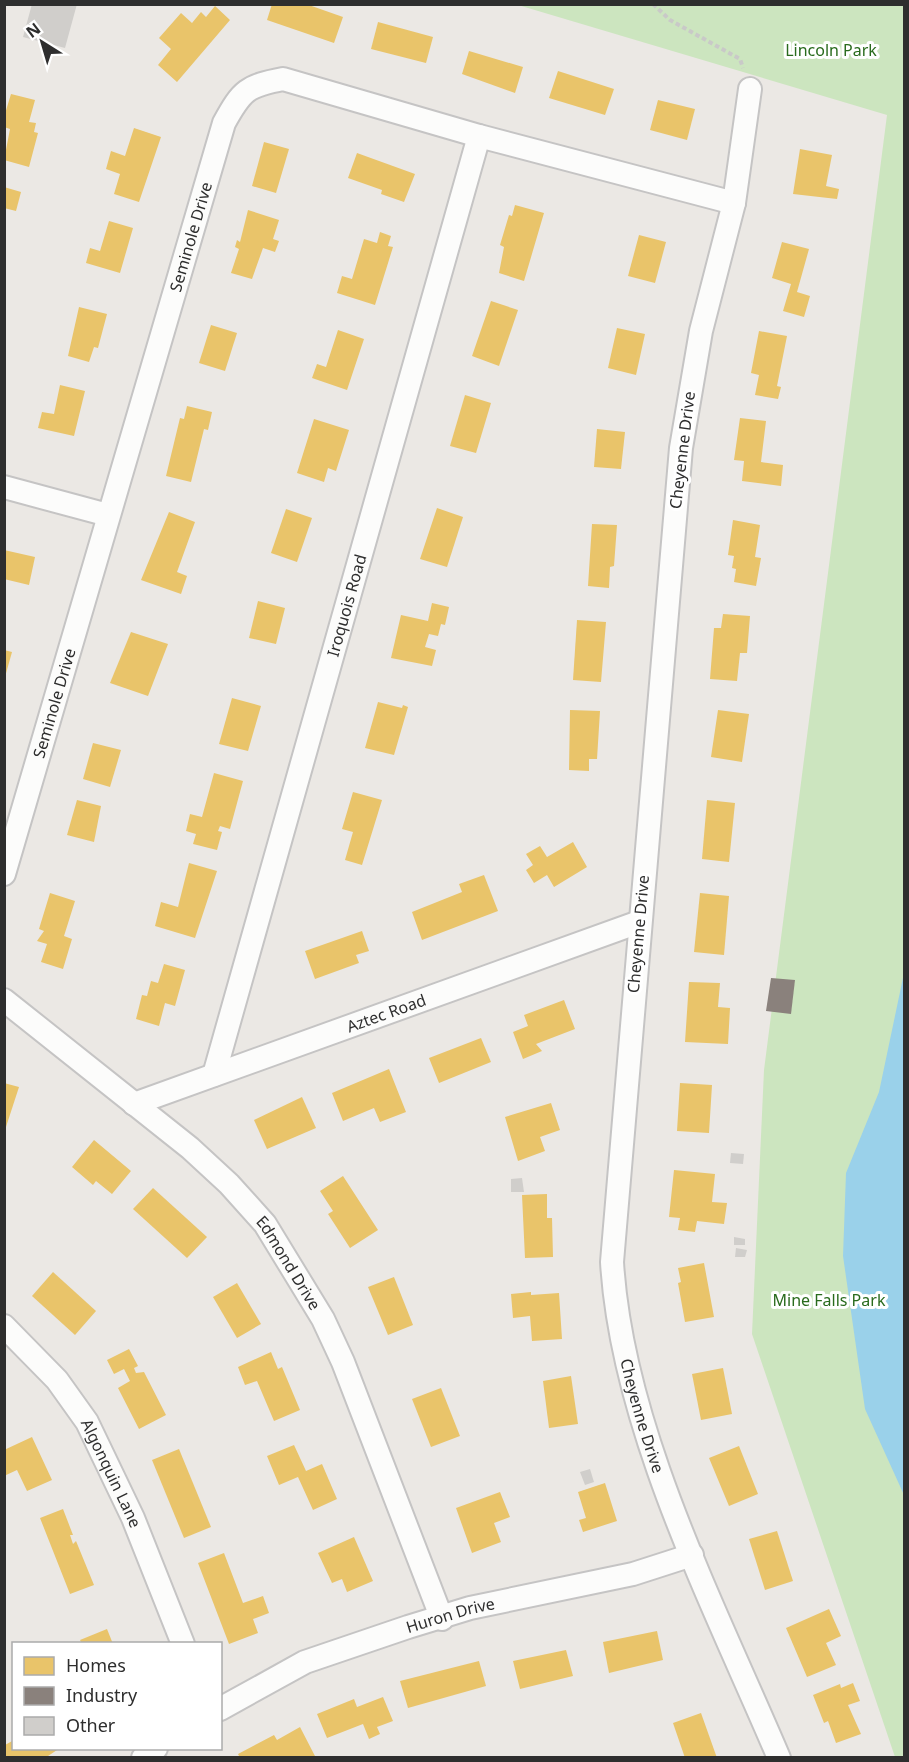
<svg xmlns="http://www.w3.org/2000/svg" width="909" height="1762" font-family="'Noto Sans',sans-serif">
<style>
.green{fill:#cce5bf}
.water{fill:#9ad1ea}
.homes{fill:#e9c46a}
.industry{fill:#8a817c}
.building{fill:#d0cecb}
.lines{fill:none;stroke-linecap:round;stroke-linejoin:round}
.street-casing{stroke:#c5c4c4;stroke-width:26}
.path{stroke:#c9c9c8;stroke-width:4;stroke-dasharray:4.5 3;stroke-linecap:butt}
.street{stroke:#fcfcfb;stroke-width:22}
.labels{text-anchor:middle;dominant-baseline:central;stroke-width:6;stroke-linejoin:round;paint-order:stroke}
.park-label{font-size:16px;fill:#296b1d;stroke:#fff}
.street-label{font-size:16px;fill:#2e2e2e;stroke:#fff}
</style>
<rect width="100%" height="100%" fill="#ebe8e4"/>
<!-- green -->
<polygon class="green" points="518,5 904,5 904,1757 895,1757 752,1334 764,1070 887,115"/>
<!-- water -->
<polygon class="water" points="904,973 904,1495 865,1409 843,1256 846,1173 879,1092"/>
<!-- homes -->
<g class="homes">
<polygon points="272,4 306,4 343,17 334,43 267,20"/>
<polygon points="215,6 230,20 177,82 158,65 171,49 159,38 181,13 192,23 201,12 206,17"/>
<polygon points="378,22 433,37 426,63 371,49"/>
<polygon points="469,51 523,67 515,93 462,74"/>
<polygon points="558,71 614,89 605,115 549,98"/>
<polygon points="11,94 35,100 29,122 36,123 34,132 38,133 29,167 4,160 10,129 4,127 4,117"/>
<polygon points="658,100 695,109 687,140 650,130"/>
<polygon points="134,128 161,137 139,202 114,194 120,174 106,169 111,151 125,156"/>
<polygon points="264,142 289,149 276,193 252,186"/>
<polygon points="800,149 832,155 826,186 839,189 837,199 793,194"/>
<polygon points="357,153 415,174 404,202 381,194 382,190 348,178"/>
<polygon points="4,187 21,192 16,211 4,208"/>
<polygon points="515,205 544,213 524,281 499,273 504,247 500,245 509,215 512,216"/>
<polygon points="248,210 279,220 273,239 279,241 275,252 263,248 252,279 231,273 239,249 235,247 237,240 240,242"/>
<polygon points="109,221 133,228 120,273 86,263 90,248 100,251"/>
<polygon points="380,232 391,236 388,246 393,247 375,305 337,293 342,276 352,279 364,239 377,243"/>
<polygon points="639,235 666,242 655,283 628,276"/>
<polygon points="782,242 809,249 797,292 810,296 804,317 783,311 791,284 772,278"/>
<polygon points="491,301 518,310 499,366 472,356"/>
<polygon points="79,307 107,314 98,348 94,347 89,362 68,356"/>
<polygon points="211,325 237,333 225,371 199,363"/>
<polygon points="617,328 645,334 636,375 608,368"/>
<polygon points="338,330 364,339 347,390 312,378 317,364 326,367"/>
<polygon points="759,331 787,336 777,386 781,387 778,399 755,395 759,375 751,373"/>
<polygon points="60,385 85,391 74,436 38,428 42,412 54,414"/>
<polygon points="465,395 491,403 476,453 450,446"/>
<polygon points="187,406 212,412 208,430 204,429 191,482 166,476 180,418 184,419"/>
<polygon points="740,418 766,421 761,462 783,465 781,486 742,481 744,461 734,460"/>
<polygon points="314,419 349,430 336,471 328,468 324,482 297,473"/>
<polygon points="597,429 625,432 621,469 594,467"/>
<polygon points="437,508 463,517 447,567 420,559"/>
<polygon points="286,509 312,518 297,562 271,553"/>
<polygon points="169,512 195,522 177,572 187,576 181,594 141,580"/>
<polygon points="733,520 760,525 755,557 761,558 756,586 734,582 736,569 732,568 734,556 728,555"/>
<polygon points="592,524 617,525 614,566 610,567 609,588 588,586"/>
<polygon points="4,550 35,557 29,585 4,579"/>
<polygon points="258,601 285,608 276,644 249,638"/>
<polygon points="432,603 449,607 445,625 441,624 438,636 429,634 425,647 436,650 432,666 391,658 401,615 428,621"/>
<polygon points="723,614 750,616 747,653 740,653 737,681 710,679 714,628 721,628"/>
<polygon points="577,620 606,622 601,682 573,680"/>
<polygon points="131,632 168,644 148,696 110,683"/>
<polygon points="4,650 12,652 5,677 4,677"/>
<polygon points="232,698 261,706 248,751 219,744"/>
<polygon points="378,702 402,708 403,705 408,707 394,755 365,748"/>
<polygon points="570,710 600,711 597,759 589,759 589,771 569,770"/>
<polygon points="718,710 749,714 742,762 711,757"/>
<polygon points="93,743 121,750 110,787 83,779"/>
<polygon points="214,773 243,781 230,829 220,826 218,831 222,832 217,850 193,844 196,834 186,831 190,814 202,817"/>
<polygon points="353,792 382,800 362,865 345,860 353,832 342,829"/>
<polygon points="77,800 101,806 94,842 67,835"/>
<polygon points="707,800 735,803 729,862 702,859"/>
<polygon points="573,842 587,867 554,887 547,875 534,883 526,870 533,865 526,854 540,846 547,857"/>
<polygon points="189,863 217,871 195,938 155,926 161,902 178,907"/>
<polygon points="484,875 498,911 422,940 412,912 462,892 459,884"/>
<polygon points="50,893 75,901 64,936 72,939 63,969 41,962 47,944 37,941 44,931 39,929"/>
<polygon points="700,893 729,896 724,955 694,952"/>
<polygon points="362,931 369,951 356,955 359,963 315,979 305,951"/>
<polygon points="164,964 185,970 175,1006 165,1003 159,1026 136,1019 142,995 147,996 151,981 158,983"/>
<polygon points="689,982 720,983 718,1007 730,1008 728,1044 685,1042"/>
<polygon points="564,1000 575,1029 536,1044 542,1051 523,1059 513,1032 528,1026 524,1015"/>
<polygon points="481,1038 491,1062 439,1083 429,1058"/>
<polygon points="389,1069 406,1112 380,1122 374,1108 343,1121 332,1093"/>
<polygon points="4,1083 19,1087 5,1130 4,1130"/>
<polygon points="680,1083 712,1085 709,1133 677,1131"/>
<polygon points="302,1097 316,1128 267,1149 254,1120"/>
<polygon points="551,1103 560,1130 540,1137 545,1151 518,1161 505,1117"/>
<polygon points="94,1140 131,1171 112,1194 96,1181 93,1185 72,1167"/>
<polygon points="674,1170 715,1174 712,1202 727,1203 724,1224 697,1221 695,1232 678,1230 680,1218 669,1217"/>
<polygon points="343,1176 378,1230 350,1248 328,1214 333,1211 320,1191"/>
<polygon points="153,1188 207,1237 187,1258 133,1209"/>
<polygon points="547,1194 547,1218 552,1218 553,1257 525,1258 522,1195"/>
<polygon points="704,1263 714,1317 685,1322 678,1283 681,1282 678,1268"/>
<polygon points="53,1272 96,1311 75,1335 32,1296"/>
<polygon points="394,1277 413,1325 388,1335 368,1287"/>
<polygon points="237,1283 261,1324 237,1338 213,1297"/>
<polygon points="531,1292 531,1295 559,1293 562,1339 532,1341 530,1316 513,1318 511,1294"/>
<polygon points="129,1349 138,1366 134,1368 136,1373 144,1372 166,1415 139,1429 118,1388 130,1381 124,1369 114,1374 107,1360"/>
<polygon points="271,1352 278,1369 282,1367 300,1410 274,1421 257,1381 245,1385 238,1367"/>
<polygon points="723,1368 732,1414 701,1420 692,1374"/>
<polygon points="571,1376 578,1424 549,1428 543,1381"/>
<polygon points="441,1388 460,1436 431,1447 412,1399"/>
<polygon points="32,1437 52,1480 27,1491 17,1470 4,1476 4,1450"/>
<polygon points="294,1445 306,1471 322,1464 337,1499 313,1510 298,1477 279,1485 267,1456"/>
<polygon points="739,1446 758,1494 729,1506 709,1458"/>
<polygon points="179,1449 211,1527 184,1538 152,1460"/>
<polygon points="605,1483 617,1521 583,1532 579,1520 586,1518 578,1492"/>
<polygon points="500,1492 510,1517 494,1523 501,1542 472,1553 456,1508"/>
<polygon points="63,1509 73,1535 70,1535 73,1544 76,1541 94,1585 70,1594 40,1518"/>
<polygon points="777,1531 793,1581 765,1590 749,1539"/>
<polygon points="354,1537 373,1581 347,1592 342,1579 332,1583 318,1553"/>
<polygon points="224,1553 243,1603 263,1596 269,1613 253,1619 258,1633 229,1644 198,1563"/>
<polygon points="829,1609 841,1636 826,1643 836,1665 807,1677 786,1628"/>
<polygon points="107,1629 113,1644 82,1644 80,1640"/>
<polygon points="657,1631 663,1660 609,1673 603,1642"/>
<polygon points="566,1650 573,1676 520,1689 513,1661"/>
<polygon points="479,1661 486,1686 408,1708 400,1681"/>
<polygon points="853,1683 860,1701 848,1705 861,1734 836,1743 828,1721 824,1723 813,1695 840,1684 841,1688"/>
<polygon points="383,1697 393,1721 377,1727 380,1734 369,1739 363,1724 327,1738 317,1714 354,1699 357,1707"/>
<polygon points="701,1713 717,1758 685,1758 673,1723"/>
<polygon points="300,1727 316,1758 240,1758 238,1754 274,1735 277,1740"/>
<polygon points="14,1740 14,1748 60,1748 45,1758 5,1758 5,1745"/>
</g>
<!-- industry -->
<polygon class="industry" points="771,978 795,980 791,1014 766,1011"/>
<!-- building -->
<g class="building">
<polygon points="32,4 77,4 65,48 23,37"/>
<polygon points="731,1153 744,1154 743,1164 730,1163"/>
<polygon points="522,1178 524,1192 511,1192 511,1179"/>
<polygon points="734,1237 745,1239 745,1245 734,1245"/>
<polygon points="736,1248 747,1250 745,1257 735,1257"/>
<polygon points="590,1469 594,1482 585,1485 580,1472"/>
</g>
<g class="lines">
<!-- street casing -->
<g class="street-casing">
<g id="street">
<path id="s1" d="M750 89 734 203 701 331 681 448 612 1262C622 1428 714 1605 779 1758"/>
<polyline points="4,487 108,515"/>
<path id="s2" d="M4 874 224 123C242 90 247 86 283 79L479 136 734 203"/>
<path id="s3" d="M4 1000 190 1148 229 1184 265 1224 323 1319 343 1362 442 1619"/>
<path id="s4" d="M214 1075 479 136"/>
<path id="s5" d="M134 1104 639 922"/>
<path id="s6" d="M4 1326 57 1380 87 1422 133 1518 183 1644"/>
<path id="s7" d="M220 1709 305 1662 408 1627 470 1608 633 1574 692 1555"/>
<polyline points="143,1758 156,1748"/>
</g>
</g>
<!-- path -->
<polyline class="path" points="653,4 670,20 740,59 743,68"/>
<!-- street -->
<use href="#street" class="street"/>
</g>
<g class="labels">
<!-- park labels -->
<g class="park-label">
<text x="831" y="50">Lincoln Park</text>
<text x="829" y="1300">Mine Falls Park</text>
</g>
<!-- street labels -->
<g class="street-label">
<text stroke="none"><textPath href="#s2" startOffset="664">Seminole Drive</textPath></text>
<text transform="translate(682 450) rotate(-83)">Cheyenne Drive</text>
<text stroke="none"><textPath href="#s4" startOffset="488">Iroquois Road</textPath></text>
<text stroke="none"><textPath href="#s2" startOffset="178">Seminole Drive</textPath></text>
<text transform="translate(638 934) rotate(-85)">Cheyenne Drive</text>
<text stroke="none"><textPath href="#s5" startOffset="268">Aztec Road</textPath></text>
<text stroke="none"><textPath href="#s3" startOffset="390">Edmond Drive</textPath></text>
<text stroke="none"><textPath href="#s1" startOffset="1340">Cheyenne Drive</textPath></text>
<text stroke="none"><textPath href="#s6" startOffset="184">Algonquin Lane</textPath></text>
<text stroke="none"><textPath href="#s7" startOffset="250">Huron Drive</textPath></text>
</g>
</g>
<!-- border -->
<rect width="909" height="1762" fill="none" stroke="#2e2e2e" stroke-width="12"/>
<!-- legend -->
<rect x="12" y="1642" width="210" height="108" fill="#ffffff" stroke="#ababab" stroke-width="1.5"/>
<rect x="24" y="1657" width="30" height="18" fill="#e9c46a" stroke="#ababab" stroke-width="1.5"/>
<text x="66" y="1672" font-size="18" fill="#2e2e2e">Homes</text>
<rect x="24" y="1687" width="30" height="18" fill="#8a817c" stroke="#ababab" stroke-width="1.5"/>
<text x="66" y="1702" font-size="18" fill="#2e2e2e">Industry</text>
<rect x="24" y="1717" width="30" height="18" fill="#d0cecb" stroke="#ababab" stroke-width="1.5"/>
<text x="66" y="1732" font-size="18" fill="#2e2e2e">Other</text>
<!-- north arrow -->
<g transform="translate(42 42) rotate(323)" stroke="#ffffff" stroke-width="4.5" paint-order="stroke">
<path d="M0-4.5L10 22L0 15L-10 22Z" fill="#2e2e2e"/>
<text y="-9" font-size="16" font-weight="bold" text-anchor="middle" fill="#2e2e2e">N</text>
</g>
</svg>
